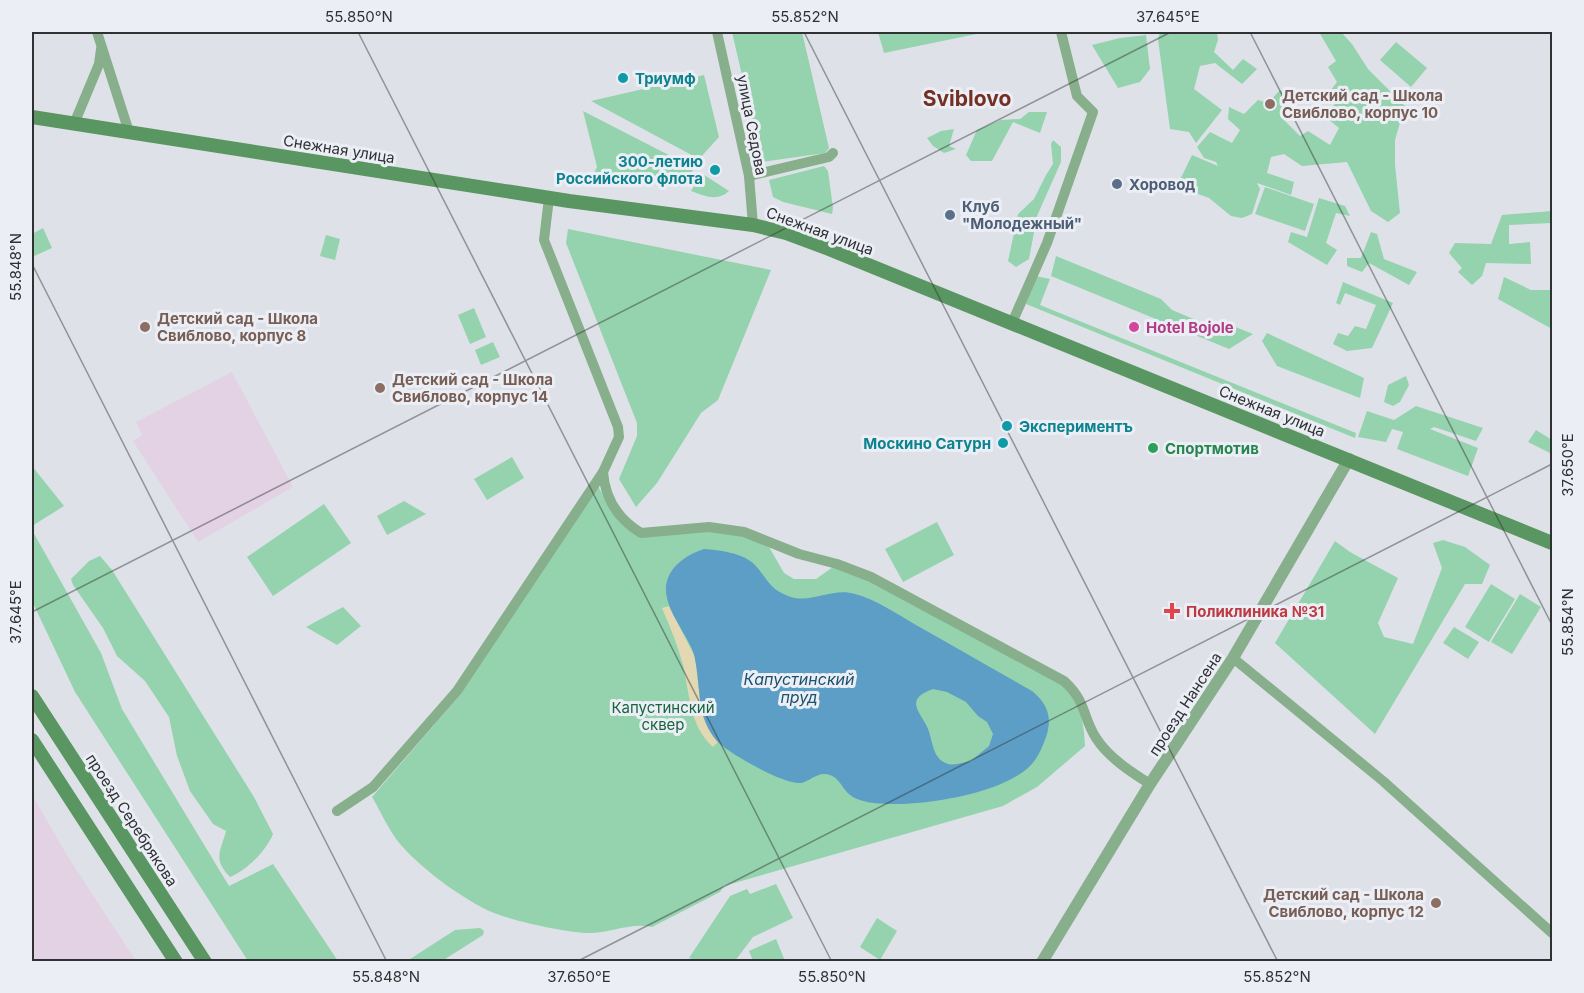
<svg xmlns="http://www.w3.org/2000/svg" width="1584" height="993" font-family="Inter,sans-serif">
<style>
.industrial{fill:#e2d2e4}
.green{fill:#94d3ad}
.sand{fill:#e2d8b3}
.water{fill:#5c9ec5;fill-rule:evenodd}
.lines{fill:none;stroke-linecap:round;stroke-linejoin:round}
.minor{stroke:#88af8b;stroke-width:10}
.tertiary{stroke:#88af8b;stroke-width:12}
.secondary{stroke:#5a9661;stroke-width:14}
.ticks{fill:none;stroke:#2f3133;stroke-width:1.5;stroke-opacity:0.45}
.culture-dot{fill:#0f9aa8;stroke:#ebeff5;stroke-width:2}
.education-dot{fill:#8d6e63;stroke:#ebeff5;stroke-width:2}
.service-dot{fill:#5c6f8a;stroke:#ebeff5;stroke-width:2}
.hotel-dot{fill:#d1479c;stroke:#ebeff5;stroke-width:2}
.leisure-dot{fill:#2e9e5b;stroke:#ebeff5;stroke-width:2}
.health-dot{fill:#e0444e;stroke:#ebeff5;stroke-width:2}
.labels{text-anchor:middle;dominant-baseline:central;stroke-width:6;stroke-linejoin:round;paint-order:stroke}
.culture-label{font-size:15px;font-weight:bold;fill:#0d838f;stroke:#ebeff5;text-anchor:start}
.education-label{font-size:15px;font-weight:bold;fill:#785e54;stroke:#ebeff5;text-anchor:start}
.street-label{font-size:15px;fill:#2f3133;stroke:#ebeff5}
.service-label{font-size:15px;font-weight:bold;fill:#4e5e75;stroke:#ebeff5;text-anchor:start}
.hotel-label{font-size:15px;font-weight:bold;fill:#b23c85;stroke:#ebeff5;text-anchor:start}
.leisure-label{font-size:15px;font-weight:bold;fill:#27864d;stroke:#ebeff5;text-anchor:start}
.health-label{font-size:15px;font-weight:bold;fill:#be3a42;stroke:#ebeff5;text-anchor:start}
.park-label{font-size:15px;fill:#18643f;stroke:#ebeff5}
.water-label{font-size:16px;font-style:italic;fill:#1c506c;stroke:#ebeff5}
.district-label{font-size:21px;font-weight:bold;fill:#753024;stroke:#ebeff5}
.neatline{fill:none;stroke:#2f3133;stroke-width:2}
.ticks-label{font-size:15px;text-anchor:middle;fill:#2f3133}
</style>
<rect width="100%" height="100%" fill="#dee2e8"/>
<!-- industrial -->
<g class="industrial">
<polygon points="232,372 293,487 198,542 133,441 142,435 136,422"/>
<polygon points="32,798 34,798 68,857 136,961 32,961"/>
</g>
<!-- green -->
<g class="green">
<polygon points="732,32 802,32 829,148 825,153 762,162"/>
<polygon points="878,32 986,32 884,53"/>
<polygon points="1160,32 1217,32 1218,40 1214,52 1233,70 1243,59 1257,69 1242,84 1215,63 1200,66 1194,89 1222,110 1196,143 1189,132 1170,129 1158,39"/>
<polygon points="1319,32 1341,32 1352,44 1368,69 1405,106 1395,140 1395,165 1400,213 1388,222 1371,211 1347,162 1302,166 1284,154 1271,157 1267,173 1294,182 1291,195 1257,183 1260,189 1252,214 1242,218 1231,216 1209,198 1195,193 1179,182 1192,155 1218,166 1216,162 1204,158 1197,147 1210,132 1232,143 1240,130 1228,119 1229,107 1244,114 1258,100 1268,103 1280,90 1292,100 1280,116 1300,136 1308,131 1330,145 1339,128 1323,115 1335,104 1330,91 1337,82 1328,67 1336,61"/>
<polygon points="1146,35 1150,69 1140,82 1118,88 1092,45 1120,38"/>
<polygon points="1396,42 1427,68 1411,87 1380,60"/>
<polygon points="704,75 719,137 699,159 591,101"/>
<polygon points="583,111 694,168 683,187 594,173 597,167"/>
<polygon points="1029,112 1047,112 1040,133 1013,122 992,161 971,161 966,155 977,130 1001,120 1020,119"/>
<polygon points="954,129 949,146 956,149 944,153 933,146 927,138 941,131"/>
<polygon points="1053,140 1061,147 1061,162 1037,216 1029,259 1016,267 1008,261 1018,214 1034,199 1046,175 1053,164 1051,144"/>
<polygon points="824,166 828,171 833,208 832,214 783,202 773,197 769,180"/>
<path d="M701 173 729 191C717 202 705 196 691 191Z"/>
<polygon points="1265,187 1314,204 1305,231 1255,214"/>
<polygon points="1319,198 1345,206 1350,216 1336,213 1326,243 1337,250 1327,265 1288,242 1291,232 1307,237"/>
<polygon points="1552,211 1552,223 1509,225 1509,244 1530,242 1531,264 1486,263 1482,276 1472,285 1458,272 1462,268 1449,253 1455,243 1491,244 1502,215"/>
<polygon points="43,228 52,248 32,257 32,234"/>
<polygon points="568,229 771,270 718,400 701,413 657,483 636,507 619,479 637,436 637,423 566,243"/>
<polygon points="1371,232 1377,234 1384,259 1417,272 1409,285 1369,263 1362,272 1347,266 1347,258 1361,258"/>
<polygon points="326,235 340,239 335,260 320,256"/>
<polygon points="1056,256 1161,299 1172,310 1220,330 1228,324 1253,334 1229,349 1051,276"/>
<polygon points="1035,276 1050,279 1040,305 1341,427 1356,433 1355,438 1026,304"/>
<polygon points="1504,277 1531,290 1552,290 1552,329 1498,299"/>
<polygon points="1343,282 1393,303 1372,348 1347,351 1333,344 1338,333 1348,336 1355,326 1366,329 1376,305 1345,293 1340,305 1336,303"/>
<polygon points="474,308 486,337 470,344 458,315"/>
<polygon points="1267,333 1364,378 1360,398 1277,366 1262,341"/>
<polygon points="493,342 500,357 481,365 475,350"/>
<polygon points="1406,376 1409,385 1400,402 1393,406 1384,402 1388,385"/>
<polygon points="1416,406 1483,428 1476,441 1434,427 1430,429 1478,448 1468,476 1397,449 1403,432 1392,429 1386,442 1358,437 1367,411 1394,420"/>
<polygon points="1536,430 1552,440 1552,454 1528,442"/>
<polygon points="512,457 524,478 487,500 474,479"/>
<polygon points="32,466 64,506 32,526 32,465"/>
<path d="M598 486 605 499 631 530H716L752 539 768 545 784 573 794 579H816L833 567 856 574 1061 684C1080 703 1084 720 1085 746L1037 787 1003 806 724 886 720 892 652 927C631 922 611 933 589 933 567 933 507 920 487 910 456 894 423 870 400 844 389 831 381 812 372 797L460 695Z"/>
<polygon points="404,501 426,514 387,535 377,516"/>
<polygon points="324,504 351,543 273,596 247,557"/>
<polygon points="937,522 954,555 903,582 885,549"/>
<polygon points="32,530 101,653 122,709 229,886 273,864 338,961 248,961 75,692 32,601"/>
<polygon points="1443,540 1465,547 1490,565 1482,584 1465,584 1375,734 1275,643 1335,541 1350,552 1398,578 1378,623 1384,637 1413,644 1442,568 1433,543"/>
<path d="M100 556 112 570 254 797 273 834C266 851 247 870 230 877 212 859 221 851 226 831L213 824 190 791 177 756 169 717 145 681 117 656 103 628 73 585 71 579 89 561Z"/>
<polygon points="1491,584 1515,599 1489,642 1465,627"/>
<polygon points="1520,594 1541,607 1512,654 1491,642"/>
<polygon points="343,607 361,626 337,645 306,627"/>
<polygon points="1454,627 1479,642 1468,659 1443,643"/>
<polygon points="776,884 793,918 753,937 735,961 699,961 689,958 730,896 747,889 750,894"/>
<polygon points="877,918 897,931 880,960 860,947"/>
<polygon points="480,928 484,931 483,935 442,961 407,961 455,930"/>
<polygon points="776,939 785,961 753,961 749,951"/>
</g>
<!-- sand -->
<path class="sand" d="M669 606 695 657 702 714 709 730 718 742 713 747C689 725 690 695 683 665 678 646 670 627 662 608Z"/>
<!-- water -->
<path class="water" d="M704 549C719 550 744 553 755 565 767 578 769 589 788 596 810 605 832 587 855 594 877 600 897 614 916 625 955 647 993 669 1032 691 1047 703 1052 716 1047 734 1043 746 1038 758 1030 766 1003 793 929 805 892 804 880 804 858 803 849 794 841 787 839 776 826 774 816 773 810 781 801 783 784 785 728 753 717 741 696 717 701 688 695 659 693 647 685 637 680 627 675 618 669 608 667 598 661 573 682 556 704 549ZM933 689 947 692 966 702 978 716 987 722 993 734 989 746 971 761C963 762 955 766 948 764 932 759 933 741 928 729 922 713 902 700 933 689Z"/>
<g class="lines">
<!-- minor -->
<g class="minor">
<polyline points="97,32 129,132"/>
<polyline points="717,32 749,176 753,225"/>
<polyline points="74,124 99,64 101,49"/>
<polyline points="749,176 829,157 833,153"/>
<polyline points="1012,323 1047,243 1093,112 1077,96 1061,32"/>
<path d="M603 472C605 499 618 519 641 533L709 527 744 532 799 554 837 564 871 577 1064 681C1087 702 1082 716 1096 738 1109 758 1131 772 1150 784"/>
<polyline points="1233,658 1383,781 1552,933"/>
<polyline points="337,811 373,787 457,691 603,472 619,437 618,427 544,240 549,198"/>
</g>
<!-- tertiary -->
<polyline class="tertiary" points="1042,962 1150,784 1233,658 1349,459"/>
<!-- secondary -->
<g class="secondary">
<polyline points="32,117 569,201 753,225 786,233 829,249 1552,543"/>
<polyline points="32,696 205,962"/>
<polyline points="32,740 176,962"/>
</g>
</g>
<!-- ticks -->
<path class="ticks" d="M358 32 832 962M804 32 1278 962M1250 32 1552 625M32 264 387 962M32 612 1171 32M576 962 1552 464"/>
<!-- markers -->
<g class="culture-dot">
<circle cx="623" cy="78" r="6"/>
<circle cx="715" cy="170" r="6"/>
<circle cx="1007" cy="426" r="6"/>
<circle cx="1003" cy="443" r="6"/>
</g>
<g class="education-dot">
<circle cx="1270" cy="104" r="6"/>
<circle cx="145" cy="327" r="6"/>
<circle cx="380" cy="388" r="6"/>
<circle cx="1436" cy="903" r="6"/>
</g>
<g class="service-dot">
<circle cx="1117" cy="184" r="6"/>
<circle cx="950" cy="215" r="6"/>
</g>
<circle class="hotel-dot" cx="1134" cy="327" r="6"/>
<circle class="leisure-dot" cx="1153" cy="448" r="6"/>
<path class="health-dot" d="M1169 602h6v6h6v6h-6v6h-6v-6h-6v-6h6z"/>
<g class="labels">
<!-- culture labels -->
<g class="culture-label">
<text x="635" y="78">Триумф</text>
<text x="703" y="161" text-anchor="end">300-летию<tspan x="703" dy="17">Российского флота</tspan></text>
<text x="1019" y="426">Экспериментъ</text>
<text x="991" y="443" text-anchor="end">Москино Сатурн</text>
</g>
<!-- education labels -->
<g class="education-label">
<text x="1282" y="95">Детский сад - Школа<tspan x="1282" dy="17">Свиблово, корпус 10</tspan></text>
<text x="157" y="318">Детский сад - Школа<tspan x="157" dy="17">Свиблово, корпус 8</tspan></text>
<text x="392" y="379">Детский сад - Школа<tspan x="392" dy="17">Свиблово, корпус 14</tspan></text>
<text x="1424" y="894" text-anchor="end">Детский сад - Школа<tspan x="1424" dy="17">Свиблово, корпус 12</tspan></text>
</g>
<!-- street labels -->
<g class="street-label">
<text transform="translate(752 125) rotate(79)">улица Седова</text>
<text transform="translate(339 149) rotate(9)">Снежная улица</text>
<text transform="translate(820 231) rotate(20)">Снежная улица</text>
<text transform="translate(1272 411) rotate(22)">Снежная улица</text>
<text transform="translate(1185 704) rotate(-57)">проезд Нансена</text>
<text transform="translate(132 820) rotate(57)">проезд Серебрякова</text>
</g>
<!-- service labels -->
<g class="service-label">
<text x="1129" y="184">Хоровод</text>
<text x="962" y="206">Клуб<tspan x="962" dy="17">"Молодежный"</tspan></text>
</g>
<!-- hotel labels -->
<g class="hotel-label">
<text x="1146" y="327">Hotel Bojole</text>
</g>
<!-- leisure labels -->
<g class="leisure-label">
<text x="1165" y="448">Спортмотив</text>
</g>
<!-- health labels -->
<g class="health-label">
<text x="1186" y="611">Поликлиника №31</text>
</g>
<!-- park labels -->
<g class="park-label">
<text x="663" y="707">Капустинский<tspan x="663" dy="17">сквер</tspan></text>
</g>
<!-- water labels -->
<g class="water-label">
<text x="799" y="679">Капустинский<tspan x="799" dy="18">пруд</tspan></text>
</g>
<!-- district labels -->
<g class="district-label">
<text x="967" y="98">Sviblovo</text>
</g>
</g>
<!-- border -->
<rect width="1584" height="993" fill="none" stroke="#ebeff5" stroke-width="66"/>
<rect x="33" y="33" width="1518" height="927" class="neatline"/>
<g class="ticks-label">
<text x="359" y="22">55.850°N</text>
<text x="805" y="22">55.852°N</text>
<text x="1168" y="22">37.645°E</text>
<text transform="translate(16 267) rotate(-90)" y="5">55.848°N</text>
<text transform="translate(1568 465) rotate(-90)" y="5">37.650°E</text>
<text transform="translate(16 612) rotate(-90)" y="5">37.645°E</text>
<text transform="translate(1568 622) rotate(-90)" y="5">55.854°N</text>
<text x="386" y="982">55.848°N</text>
<text x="579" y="982">37.650°E</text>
<text x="832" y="982">55.850°N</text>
<text x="1277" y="982">55.852°N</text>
</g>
</svg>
